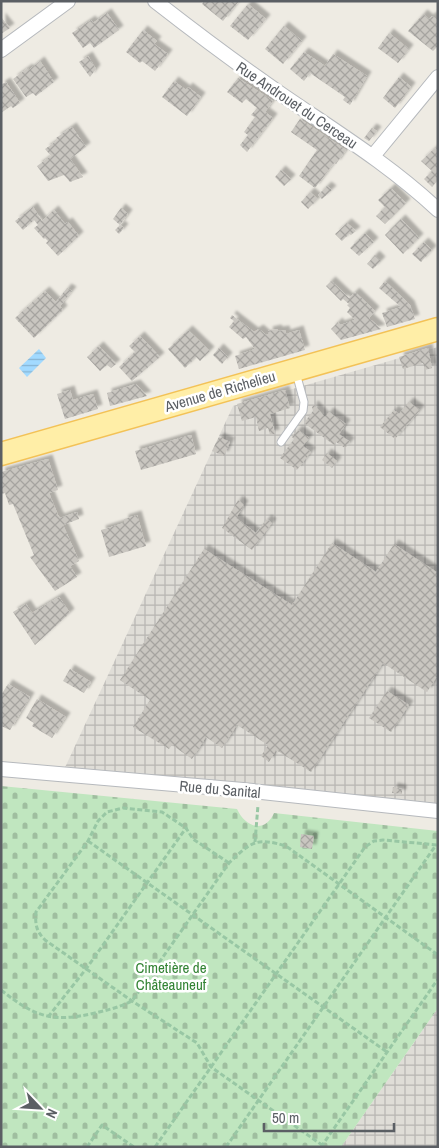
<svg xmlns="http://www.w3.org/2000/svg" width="439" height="1148" font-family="'Archivo Narrow',sans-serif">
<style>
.industrial{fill:url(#industrial-grid)}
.cemetery{fill:url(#cemetery-stones)}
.water{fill:url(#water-rules)}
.building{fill:url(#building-cross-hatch);filter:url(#shadow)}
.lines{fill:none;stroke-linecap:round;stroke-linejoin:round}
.service-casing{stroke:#b6b9bd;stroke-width:9}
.minor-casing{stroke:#b6b9bd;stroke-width:16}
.primary-casing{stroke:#f3c257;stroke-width:25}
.path{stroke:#98c7a4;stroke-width:3;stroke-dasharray:5 2.5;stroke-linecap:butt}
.service{stroke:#fff;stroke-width:7}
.minor{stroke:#fff;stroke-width:14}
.primary{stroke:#ffeea7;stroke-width:22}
.labels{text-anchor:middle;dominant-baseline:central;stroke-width:5;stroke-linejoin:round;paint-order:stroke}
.street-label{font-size:15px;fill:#5b5f64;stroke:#fff}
.park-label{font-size:15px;fill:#338334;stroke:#fff}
</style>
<defs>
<pattern id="industrial-grid" width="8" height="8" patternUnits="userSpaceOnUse" patternTransform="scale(1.25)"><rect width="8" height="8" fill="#dfddd7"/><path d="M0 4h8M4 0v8" fill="none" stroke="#b8b6b2"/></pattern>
<pattern id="cemetery-stones" width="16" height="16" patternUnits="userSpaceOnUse" patternTransform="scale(1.25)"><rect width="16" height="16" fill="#c0e6bf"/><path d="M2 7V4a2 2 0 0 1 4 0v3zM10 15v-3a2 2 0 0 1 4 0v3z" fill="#9fbe9f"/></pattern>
<pattern id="water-rules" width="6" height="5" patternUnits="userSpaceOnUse" patternTransform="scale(1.25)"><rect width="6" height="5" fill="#a2daff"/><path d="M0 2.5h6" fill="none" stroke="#87b4d2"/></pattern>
<pattern id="building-cross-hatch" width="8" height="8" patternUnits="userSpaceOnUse" patternTransform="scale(1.25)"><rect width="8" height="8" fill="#c9c6c0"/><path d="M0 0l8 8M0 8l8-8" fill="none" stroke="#a6a4a0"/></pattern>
<filter id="shadow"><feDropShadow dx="4.5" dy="-4.5" stdDeviation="1" flood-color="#0004"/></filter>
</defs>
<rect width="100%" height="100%" fill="#eeebe3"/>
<!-- industrial -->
<g class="industrial">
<polygon points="438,347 438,814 62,774 233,406"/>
<polygon points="438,1008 438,1147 341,1147"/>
</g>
<!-- cemetery -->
<path class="cemetery" d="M1 786 237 809C245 827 265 834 274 813L438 831V1008L341 1147H1Z"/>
<!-- water -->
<polygon class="water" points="39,349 46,358 27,377 19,368"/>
<!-- building -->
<g class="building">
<polygon points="204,1 239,1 223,21 202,4"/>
<polygon points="248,4 266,19 248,40 230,26"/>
<polygon points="107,13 119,30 94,48 90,43 83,48 72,33 91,20 93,23"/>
<polygon points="423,14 429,19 432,16 438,21 438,46 433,51 408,31"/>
<polygon points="1,17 10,28 1,34"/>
<polygon points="284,26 302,41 283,64 265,49"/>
<polygon points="143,30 157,41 154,44 168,54 155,71 142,61 140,63 126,52"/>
<polygon points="389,33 409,49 398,63 378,48"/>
<polygon points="304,52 325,66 333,54 367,76 350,105 343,100 345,97 310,73 304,81 290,69"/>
<polygon points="88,56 96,69 90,77 79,62"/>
<polygon points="40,61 54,82 36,96 33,93 26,97 13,79 28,68 29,70"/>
<polygon points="399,77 411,87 395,108 383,98"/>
<polygon points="238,78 273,101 265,112 273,118 247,152 240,145 248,135 244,132 255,117 251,115 257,108 246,99 242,103 227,92"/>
<polygon points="174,81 186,90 188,87 201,97 187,116 162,97"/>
<polygon points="6,82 20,103 13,108 11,106 1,113 1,85"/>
<polygon points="300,119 346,150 336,164 334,163 315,188 299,176 317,150 291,132"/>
<polygon points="72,127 86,147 70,159 83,177 70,182 64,175 48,181 37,166 51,156 45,149 58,140 56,138"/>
<polygon points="372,128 377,131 369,141 364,138"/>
<polygon points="435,148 438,151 438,180 432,187 424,179 432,171 421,161"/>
<polygon points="281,170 291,179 284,186 275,177"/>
<polygon points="327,186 332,190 322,199 318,195"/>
<polygon points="391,188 406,203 385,224 376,216 385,207 378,200"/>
<polygon points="310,192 318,199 308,209 301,202"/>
<polygon points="33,207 42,221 54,210 65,224 68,222 79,236 58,256 46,243 48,241 45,238 44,239 34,228 38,225 34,220 23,230 15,221"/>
<polygon points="121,208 128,214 120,225 124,228 119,234 115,230 120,225 113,219"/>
<polygon points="401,219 419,238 403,254 385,235"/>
<polygon points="347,223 356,231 351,235 349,234 342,241 335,234"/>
<polygon points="365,233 374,242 359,256 350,248"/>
<polygon points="424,242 432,250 421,262 412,254"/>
<polygon points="375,255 381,261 373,269 367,264"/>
<polygon points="331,281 349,298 355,292 375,311 369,318 381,329 341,340 331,329 338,322 340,325 355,320 347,312 350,308 347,305 349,304 343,299 341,301 326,286"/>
<polygon points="385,281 410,305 415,319 387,327 382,313 401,307 379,288"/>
<polygon points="67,288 72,291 60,306 63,310 34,338 15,318 45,291 56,302"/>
<polygon points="232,315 254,332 259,329 266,335 269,334 268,331 277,329 278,331 285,330 286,334 299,330 305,350 239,369 235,356 255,349 246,337 243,339 229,327 234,321 230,318"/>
<polygon points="188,330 210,351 200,361 196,357 185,368 168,349"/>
<polygon points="140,336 160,357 132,381 119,367 135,352 129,346"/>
<polygon points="99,346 116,364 111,368 107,365 100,371 87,357"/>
<polygon points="219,348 228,357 222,364 213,355"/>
<polygon points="428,348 432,368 425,370 423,363 403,369 399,357"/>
<polygon points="136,384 147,396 110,406 107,393"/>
<polygon points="70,390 73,400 93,394 98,409 65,419 57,394"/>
<polygon points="285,390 290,408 270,414 275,434 270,435 268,428 259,431 256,417 242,421 237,404"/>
<polygon points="409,402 420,410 395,439 380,427 394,410 399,414"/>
<polygon points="314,405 325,417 329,412 346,424 339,434 350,442 345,448 336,442 334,445 304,423 313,411 312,407"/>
<polygon points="298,430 309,438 303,446 311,452 297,470 280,458 294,439 292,437"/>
<polygon points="191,435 196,454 141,470 135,451"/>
<polygon points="219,437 230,442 224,456 212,451"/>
<polygon points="327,453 337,461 332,468 322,460"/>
<polygon points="48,459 58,490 49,493 58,515 60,518 77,512 79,519 63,525 79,561 70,566 77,577 55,591 30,557 34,555 13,504 9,505 5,493 1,494 1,472"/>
<polygon points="238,500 244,505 236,518 256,533 267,519 272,523 252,550 222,528"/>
<polygon points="137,515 146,546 109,557 101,530 124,523 124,519"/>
<polygon points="332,543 376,572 394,544 438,573 438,675 427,692 383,663 311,772 276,750 269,762 261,756 268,745 237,725 222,748 206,737 192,759 172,745 169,749 133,727 150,700 120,680 204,549 292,605"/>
<polygon points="59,597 70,613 35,645 13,612 26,604 32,613"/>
<polygon points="70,669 91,682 84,693 63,681"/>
<polygon points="8,684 30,697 10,730 1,726 1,695"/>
<polygon points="387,691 409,705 391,732 369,718"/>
<polygon points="37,699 66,717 52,738 32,726 34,723 26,718"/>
<polygon points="393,787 402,789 402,794 392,793"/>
<polygon points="301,834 314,836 312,849 300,847"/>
</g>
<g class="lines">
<!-- service casing -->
<g class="service-casing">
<polyline id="service" points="281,442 303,411 304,402 296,373"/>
</g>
<!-- minor casing -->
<g class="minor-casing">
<g id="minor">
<path d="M155 1C196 33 236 63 278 92 333 130 389 164 438 210"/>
<polyline points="1,50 68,1"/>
<polyline points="373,156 438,77"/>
<polyline points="1,769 243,790 438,811"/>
</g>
</g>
<!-- primary casing -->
<g class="primary-casing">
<polyline id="primary" points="1,454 438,329"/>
</g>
<!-- path -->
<g class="path">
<polyline points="88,841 387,1052"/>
<polyline points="255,842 258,805"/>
<path d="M229 863 193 839 186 828 162 812 123 808 107 812 98 821 88 841 36 912C35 924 36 931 45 940L132 1001 197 1043 211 1067 322 1145"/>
<path d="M1 990C35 1017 52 1023 95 1013 108 1010 120 1007 132 1001L229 863C251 842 256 837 286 846L438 955"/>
<polyline points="48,1017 86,969 186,828"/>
<polyline points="87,1147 102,1125 134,1147"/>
<polyline points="155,1147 365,847 374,841 383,840 438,845"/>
<polyline points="226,1147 436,845"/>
<polyline points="321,1147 438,979"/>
</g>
<!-- service -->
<use href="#service" class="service"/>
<!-- minor -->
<use href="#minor" class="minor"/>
<!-- primary -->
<use href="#primary" class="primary"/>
</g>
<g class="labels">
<!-- street labels -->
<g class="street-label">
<text transform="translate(297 105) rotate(34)">Rue Androuet du Cerceau</text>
<text transform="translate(220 391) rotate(-16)">Avenue de Richelieu</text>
<text transform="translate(220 789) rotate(5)">Rue du Sanital</text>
</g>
<!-- park labels -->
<g class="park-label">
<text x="171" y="967">Cimetière de<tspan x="171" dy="17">Châteauneuf</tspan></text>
</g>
</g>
<!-- border -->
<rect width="439" height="1148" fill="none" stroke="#5b5f64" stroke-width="5"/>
<!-- north arrow -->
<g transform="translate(40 1108) rotate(115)" stroke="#ffffff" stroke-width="4" paint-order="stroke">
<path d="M0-4L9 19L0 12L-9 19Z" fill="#5b5f64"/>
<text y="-8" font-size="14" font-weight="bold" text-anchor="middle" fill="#5b5f64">N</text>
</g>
<!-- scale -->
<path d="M264 1123v8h130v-8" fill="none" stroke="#5b5f64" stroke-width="2.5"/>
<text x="272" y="1123" font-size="15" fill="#5b5f64" stroke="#ffffff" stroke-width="4" paint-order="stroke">50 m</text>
</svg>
